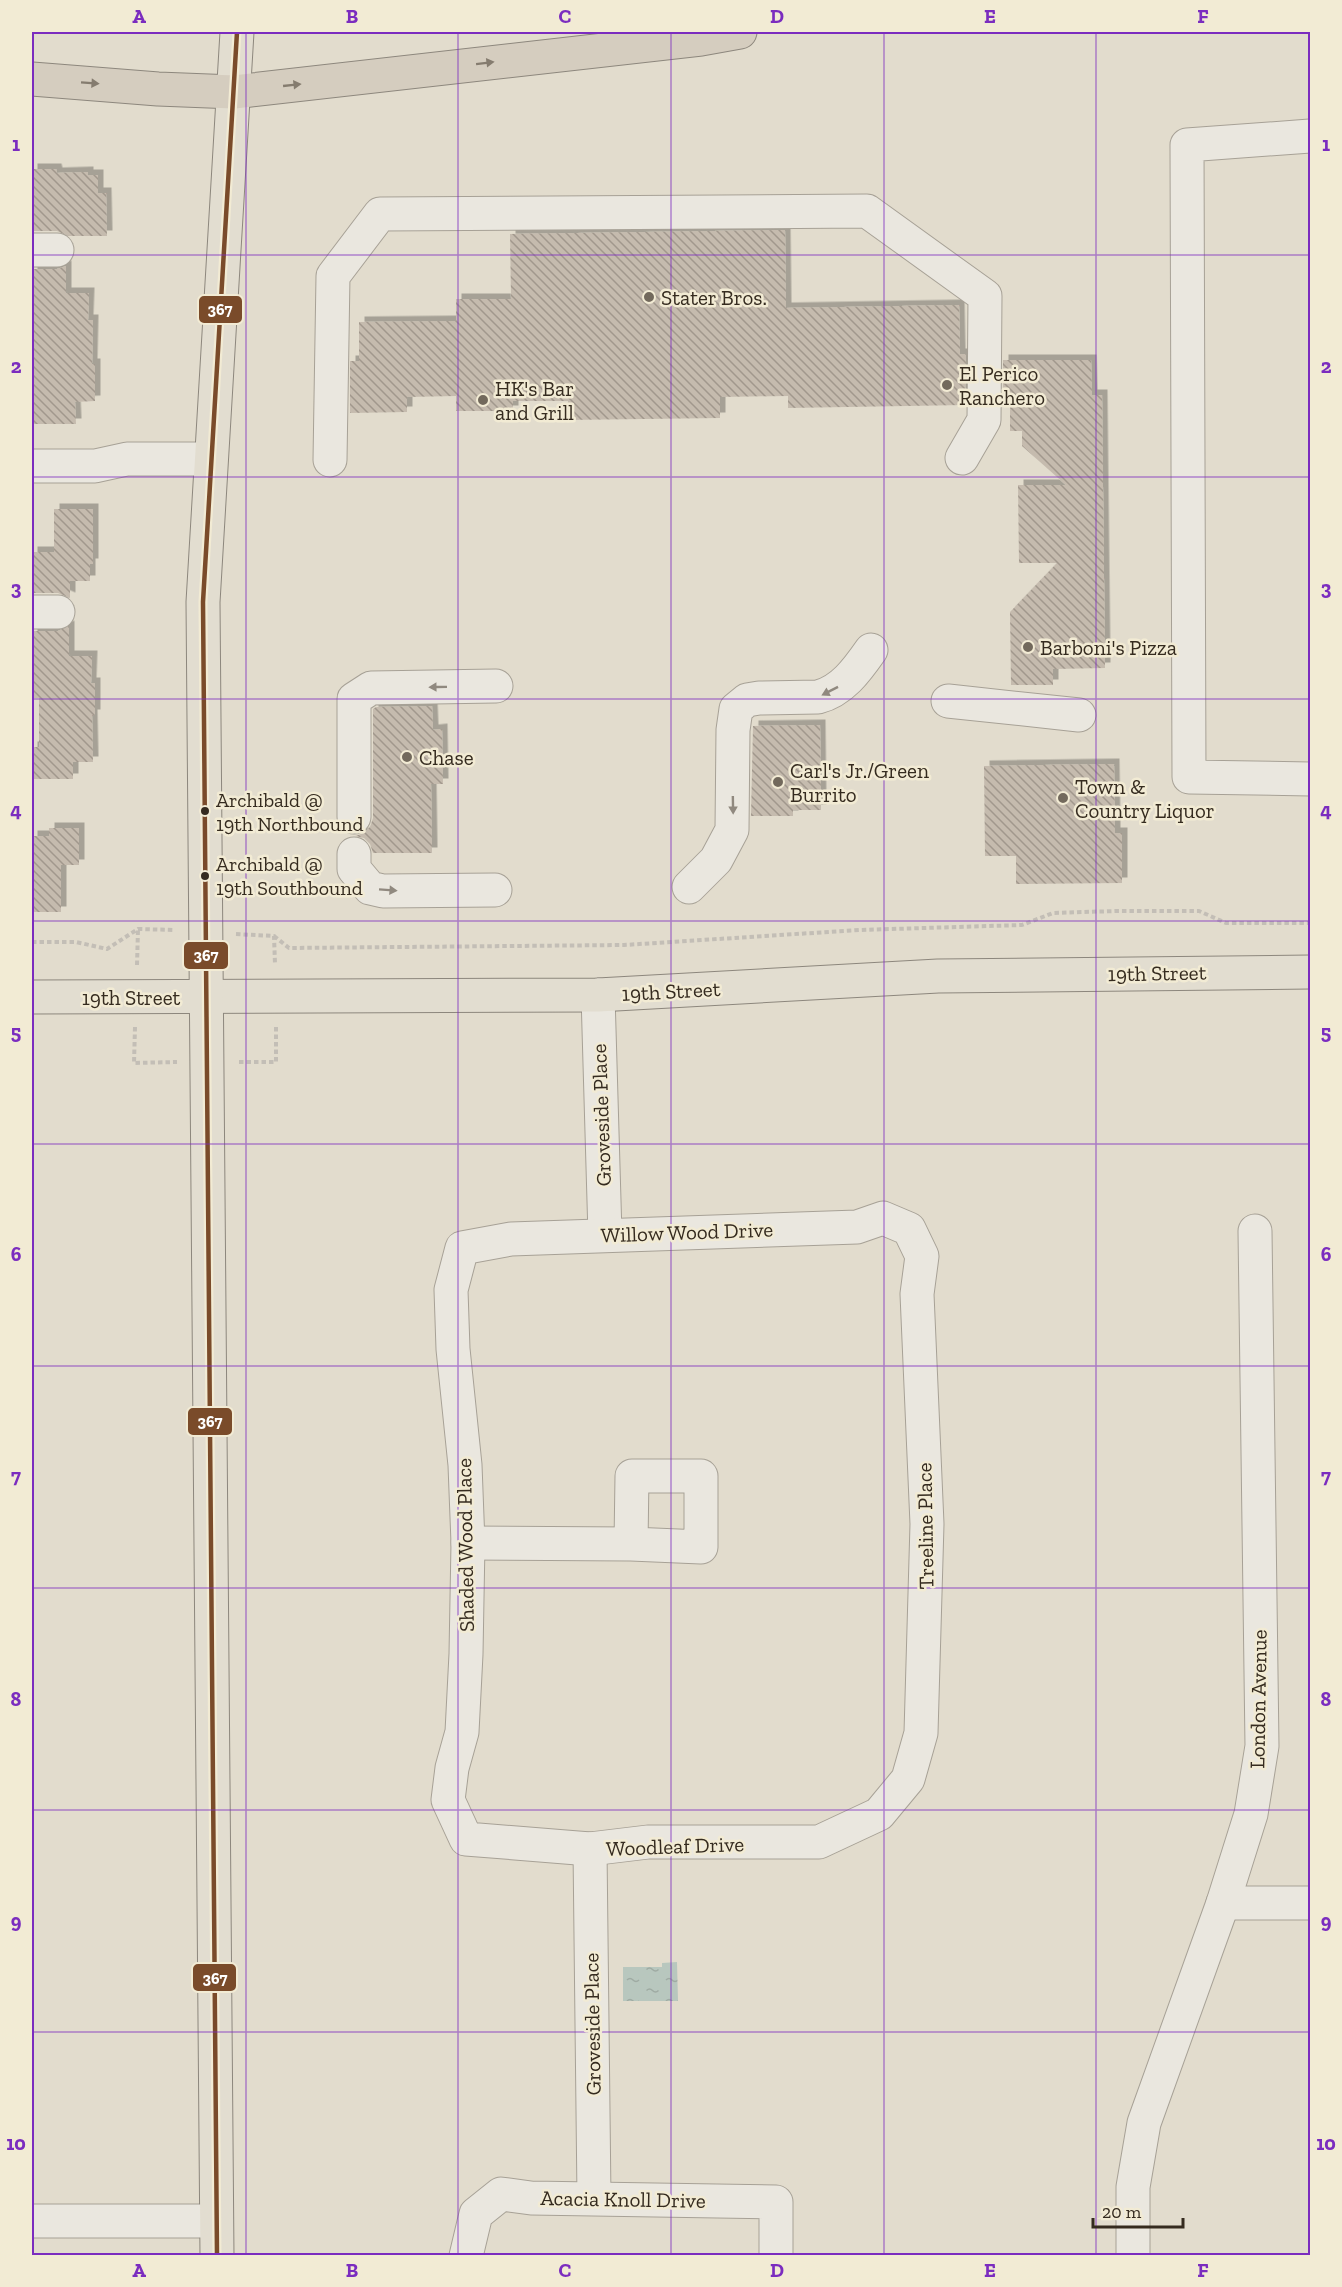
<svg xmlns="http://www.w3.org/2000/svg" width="1342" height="2287" font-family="'Zilla Slab',serif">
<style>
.water{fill:url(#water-ripples)}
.building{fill:url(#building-back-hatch);filter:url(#shadow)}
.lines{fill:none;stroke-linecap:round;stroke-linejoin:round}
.minor-casing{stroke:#a7a196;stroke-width:35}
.major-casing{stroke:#8d877d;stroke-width:35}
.highway-casing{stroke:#8d877d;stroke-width:35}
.path{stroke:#c3beb6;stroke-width:4;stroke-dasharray:4.5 3;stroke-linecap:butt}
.minor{stroke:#eae7df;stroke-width:33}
.major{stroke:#e2ddd0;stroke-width:33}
.highway{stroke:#d5cdbf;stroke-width:33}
.bus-1-casing{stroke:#f2ebd4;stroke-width:9}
.bus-1{stroke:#7a4b2a;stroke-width:4.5}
.oneway{fill:#857c6f}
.oneway2{fill:#90897f}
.grid{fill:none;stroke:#7b2cbf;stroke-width:1.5;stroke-opacity:0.55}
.poi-dot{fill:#72695c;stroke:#f2ebd4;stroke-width:2}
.bus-dot{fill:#352b1f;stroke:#f2ebd4;stroke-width:2}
.labels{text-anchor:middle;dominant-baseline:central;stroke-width:5;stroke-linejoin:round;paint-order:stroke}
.bus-label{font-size:20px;fill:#352b1f;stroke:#f2ebd4;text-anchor:start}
.poi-label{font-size:21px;fill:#352b1f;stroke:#f2ebd4;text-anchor:start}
.street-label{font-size:21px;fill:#352b1f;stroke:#f2ebd4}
.line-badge{stroke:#f2ebd4;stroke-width:2}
.badge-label{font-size:16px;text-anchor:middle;font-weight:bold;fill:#fff}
.neatline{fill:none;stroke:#7b2cbf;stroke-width:2}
.grid-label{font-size:20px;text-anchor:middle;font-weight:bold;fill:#7b2cbf}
</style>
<defs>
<pattern id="water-ripples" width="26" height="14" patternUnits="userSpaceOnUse" patternTransform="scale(1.5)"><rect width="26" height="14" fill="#b8c7be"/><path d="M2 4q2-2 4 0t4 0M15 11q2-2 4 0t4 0" fill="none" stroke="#9faba3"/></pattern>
<pattern id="building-back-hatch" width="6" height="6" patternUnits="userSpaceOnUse" patternTransform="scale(1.5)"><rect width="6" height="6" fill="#c5bbae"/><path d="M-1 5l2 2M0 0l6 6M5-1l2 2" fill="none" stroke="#a1988d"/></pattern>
<filter id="shadow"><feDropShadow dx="5.5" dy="-5.5" stdDeviation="0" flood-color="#0004"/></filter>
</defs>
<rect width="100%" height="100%" fill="#e2dccd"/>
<!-- water -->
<polygon class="water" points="677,1962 678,2001 623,2001 623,1967 662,1967 662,1963"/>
<!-- building -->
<g class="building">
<polygon points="32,169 56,169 57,173 88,172 88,175 98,175 98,193 106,193 107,236 68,236 57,231 32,231"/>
<polygon points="785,230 786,308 959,305 960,354 966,354 965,405 788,408 788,396 720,397 720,418 568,420 568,401 513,401 513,411 456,411 456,396 407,397 407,412 350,413 350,361 359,361 359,322 456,321 456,299 511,299 510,234"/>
<polygon points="66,266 66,293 89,293 88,320 93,320 92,364 95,364 95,401 75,402 76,424 32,424 32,269 57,269"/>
<polygon points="1003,360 1091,360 1092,395 1102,395 1105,668 1053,669 1053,685 1011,685 1010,612 1057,563 1019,563 1018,485 1066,485 1022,446 1022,431 1010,431 1010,404 1003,404"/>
<polygon points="54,509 93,509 93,564 90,564 90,581 70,581 70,598 58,593 32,593 32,552 54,552"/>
<polygon points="69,626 69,656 92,656 91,683 95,683 95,715 92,715 93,762 73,762 73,779 32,779 32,747 39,747 39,698 32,698 32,631 58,631"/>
<polygon points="432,706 433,730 442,729 443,784 431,784 432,853 373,853 370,844 364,838 355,836 364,833 370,827 373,818 373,709 376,707"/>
<polygon points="820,725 821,810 793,810 793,816 751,816 753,726"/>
<polygon points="1114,764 1115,833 1122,833 1122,883 1016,884 1016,856 985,856 984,766"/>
<polygon points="49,828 79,828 79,865 61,865 61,912 32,912 32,836 49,836"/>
</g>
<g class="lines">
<!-- minor casing -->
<g class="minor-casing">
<g id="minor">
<polyline points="1310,136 1187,145 1189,777 1310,779"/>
<polyline points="32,250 57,250"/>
<polyline points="330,460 333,276 380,214 867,211 985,296 984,420 962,458"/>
<polyline points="32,466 95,466 127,459 210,459"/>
<polyline points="32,612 58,612"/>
<polyline points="948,701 1079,715"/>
<polyline points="354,817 354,699 371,688 496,686"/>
<polyline points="354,854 354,869 370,888 383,891 495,890"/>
<path d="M689 887 716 860 732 830 733 730 736 709 747 700 759 698 818 697C842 691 857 670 871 650"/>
<polyline points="598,995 605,1235"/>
<polygon points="883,1218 909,1229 922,1256 917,1294 927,1524 921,1733 908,1779 879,1814 819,1842 648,1842 590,1849 466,1839 448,1800 452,1768 462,1732 466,1654 468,1543 465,1465 453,1349 451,1290 462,1248 511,1239 857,1227"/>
<polyline points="468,1543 631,1544 701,1547 701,1476 632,1476 631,1544"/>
<polyline points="590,1849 594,2198"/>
<polyline points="1223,1903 1310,1903"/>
<polyline points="32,2221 216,2221"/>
<polyline points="466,2256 476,2214 501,2194 531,2198 776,2202 776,2256"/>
<polyline points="1133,2256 1133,2187 1144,2123 1223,1903 1251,1814 1262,1746 1255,1231"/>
</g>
</g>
<!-- major casing -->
<g class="major-casing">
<g id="major">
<polyline points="32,997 598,995 938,976 1310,972"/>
<polyline points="217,2256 203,602 237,32"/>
</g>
</g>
<!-- highway casing -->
<g class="highway-casing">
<polyline id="highway" points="32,79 158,89 234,92 701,39 740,32"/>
</g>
<!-- path -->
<g class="path">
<polyline points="236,934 274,936 275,964"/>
<polyline points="274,936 289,948 624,945 859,930 1022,925 1053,913 1116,911 1199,911 1226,923 1310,923"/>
<polyline points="32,942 76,942 107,949 138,929 174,930"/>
<polyline points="137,965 138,929"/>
<polyline points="135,1027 134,1063 177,1062"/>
<polyline points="239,1062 276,1062 276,1026"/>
</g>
<!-- minor -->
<use href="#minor" class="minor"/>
<!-- major -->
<use href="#major" class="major"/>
<!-- highway -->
<use href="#highway" class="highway"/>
<!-- bus-1 casing -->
<g class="bus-1-casing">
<polyline id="bus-1" points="217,2256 203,602 237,32"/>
</g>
<!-- bus-1 -->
<use href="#bus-1" class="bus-1"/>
</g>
<!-- one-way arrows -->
<defs><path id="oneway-solid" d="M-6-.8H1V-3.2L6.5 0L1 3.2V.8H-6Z" transform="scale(1.5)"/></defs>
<g class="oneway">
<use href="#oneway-solid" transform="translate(485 63) rotate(-7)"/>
<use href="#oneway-solid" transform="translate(90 83) rotate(4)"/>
<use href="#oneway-solid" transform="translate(292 85) rotate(-6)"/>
</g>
<g class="oneway2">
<use href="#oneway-solid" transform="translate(438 687) rotate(179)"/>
<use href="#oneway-solid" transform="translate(830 691) rotate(153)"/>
<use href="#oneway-solid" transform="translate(733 805) rotate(89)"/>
<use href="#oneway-solid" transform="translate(388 890) rotate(4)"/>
</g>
<!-- grid -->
<path class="grid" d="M246 32V2256M458 32V2256M671 32V2256M884 32V2256M1096 32V2256M32 255H1310M32 477H1310M32 699H1310M32 921H1310M32 1144H1310M32 1366H1310M32 1588H1310M32 1810H1310M32 2032H1310"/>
<!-- markers -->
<g class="poi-dot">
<circle cx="649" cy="297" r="6"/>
<circle cx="947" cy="385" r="6"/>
<circle cx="483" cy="400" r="6"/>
<circle cx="1028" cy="647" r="6"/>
<circle cx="407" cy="757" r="6"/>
<circle cx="778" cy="782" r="6"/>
<circle cx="1063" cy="798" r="6"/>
</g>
<g class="bus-dot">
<circle cx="205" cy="811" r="5"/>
<circle cx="205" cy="876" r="5"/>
</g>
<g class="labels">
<!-- bus labels -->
<g class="bus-label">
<text x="216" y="800">Archibald @<tspan x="216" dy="24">19th Northbound</tspan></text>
<text x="216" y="864">Archibald @<tspan x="216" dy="24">19th Southbound</tspan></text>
</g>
<!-- poi labels -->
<g class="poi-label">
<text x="661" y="297">Stater Bros.</text>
<text x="959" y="373">El Perico<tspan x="959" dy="24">Ranchero</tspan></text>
<text x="495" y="388">HK's Bar<tspan x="495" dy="24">and Grill</tspan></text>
<text x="1040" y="647">Barboni's Pizza</text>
<text x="419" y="757">Chase</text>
<text x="790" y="770">Carl's Jr./Green<tspan x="790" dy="24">Burrito</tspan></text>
<text x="1075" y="786">Town &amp;<tspan x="1075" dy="24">Country Liquor</tspan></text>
</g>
<!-- street labels -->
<g class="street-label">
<text transform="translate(1157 973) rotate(-1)">19th Street</text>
<text transform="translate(671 991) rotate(-3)">19th Street</text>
<text x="131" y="997">19th Street</text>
<text transform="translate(601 1115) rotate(-92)">Groveside Place</text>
<text transform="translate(687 1232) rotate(-2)">Willow Wood Drive</text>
<text transform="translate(925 1526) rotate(-91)">Treeline Place</text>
<text transform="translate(465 1545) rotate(-91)">Shaded Wood Place</text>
<text transform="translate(1258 1699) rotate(-89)">London Avenue</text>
<text transform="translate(675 1846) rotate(-2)">Woodleaf Drive</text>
<text transform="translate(592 2024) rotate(-91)">Groveside Place</text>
<text transform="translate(623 2199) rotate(1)">Acacia Knoll Drive</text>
</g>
</g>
<g class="line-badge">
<rect x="198" y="295" width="45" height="29" rx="6" fill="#7a4b2a"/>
<rect x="183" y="941" width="46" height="29" rx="6" fill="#7a4b2a"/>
<rect x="187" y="1407" width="46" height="29" rx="6" fill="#7a4b2a"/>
<rect x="192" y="1963" width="45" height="29" rx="6" fill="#7a4b2a"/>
</g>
<g class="badge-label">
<text x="220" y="315">367</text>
<text x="206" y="961">367</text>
<text x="210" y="1427">367</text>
<text x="215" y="1984">367</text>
</g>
<!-- border -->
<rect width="1342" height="2287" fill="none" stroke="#f2ebd4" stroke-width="66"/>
<!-- scale -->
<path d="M1093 2218v9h90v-9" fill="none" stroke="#352b1f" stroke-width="3"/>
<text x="1102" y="2218" font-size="18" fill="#352b1f" stroke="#f2ebd4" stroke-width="4.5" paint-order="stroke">20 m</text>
<rect x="33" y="33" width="1276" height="2221" class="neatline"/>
<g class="grid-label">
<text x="139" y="23">A</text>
<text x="352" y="23">B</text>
<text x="565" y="23">C</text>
<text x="777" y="23">D</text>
<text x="990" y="23">E</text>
<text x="1203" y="23">F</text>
<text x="16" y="151">1</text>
<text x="1326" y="151">1</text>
<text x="16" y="373">2</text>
<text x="1326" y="373">2</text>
<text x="16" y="595">3</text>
<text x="1326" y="595">3</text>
<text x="16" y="817">4</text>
<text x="1326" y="817">4</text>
<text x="16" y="1039">5</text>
<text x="1326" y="1039">5</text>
<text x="16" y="1261">6</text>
<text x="1326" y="1261">6</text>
<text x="16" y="1483">7</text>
<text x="1326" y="1483">7</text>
<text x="16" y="1706">8</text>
<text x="1326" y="1706">8</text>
<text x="16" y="1928">9</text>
<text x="1326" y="1928">9</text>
<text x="16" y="2150">10</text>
<text x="1326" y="2150">10</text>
<text x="139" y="2277">A</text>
<text x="352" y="2277">B</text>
<text x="565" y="2277">C</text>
<text x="777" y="2277">D</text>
<text x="990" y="2277">E</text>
<text x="1203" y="2277">F</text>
</g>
</svg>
